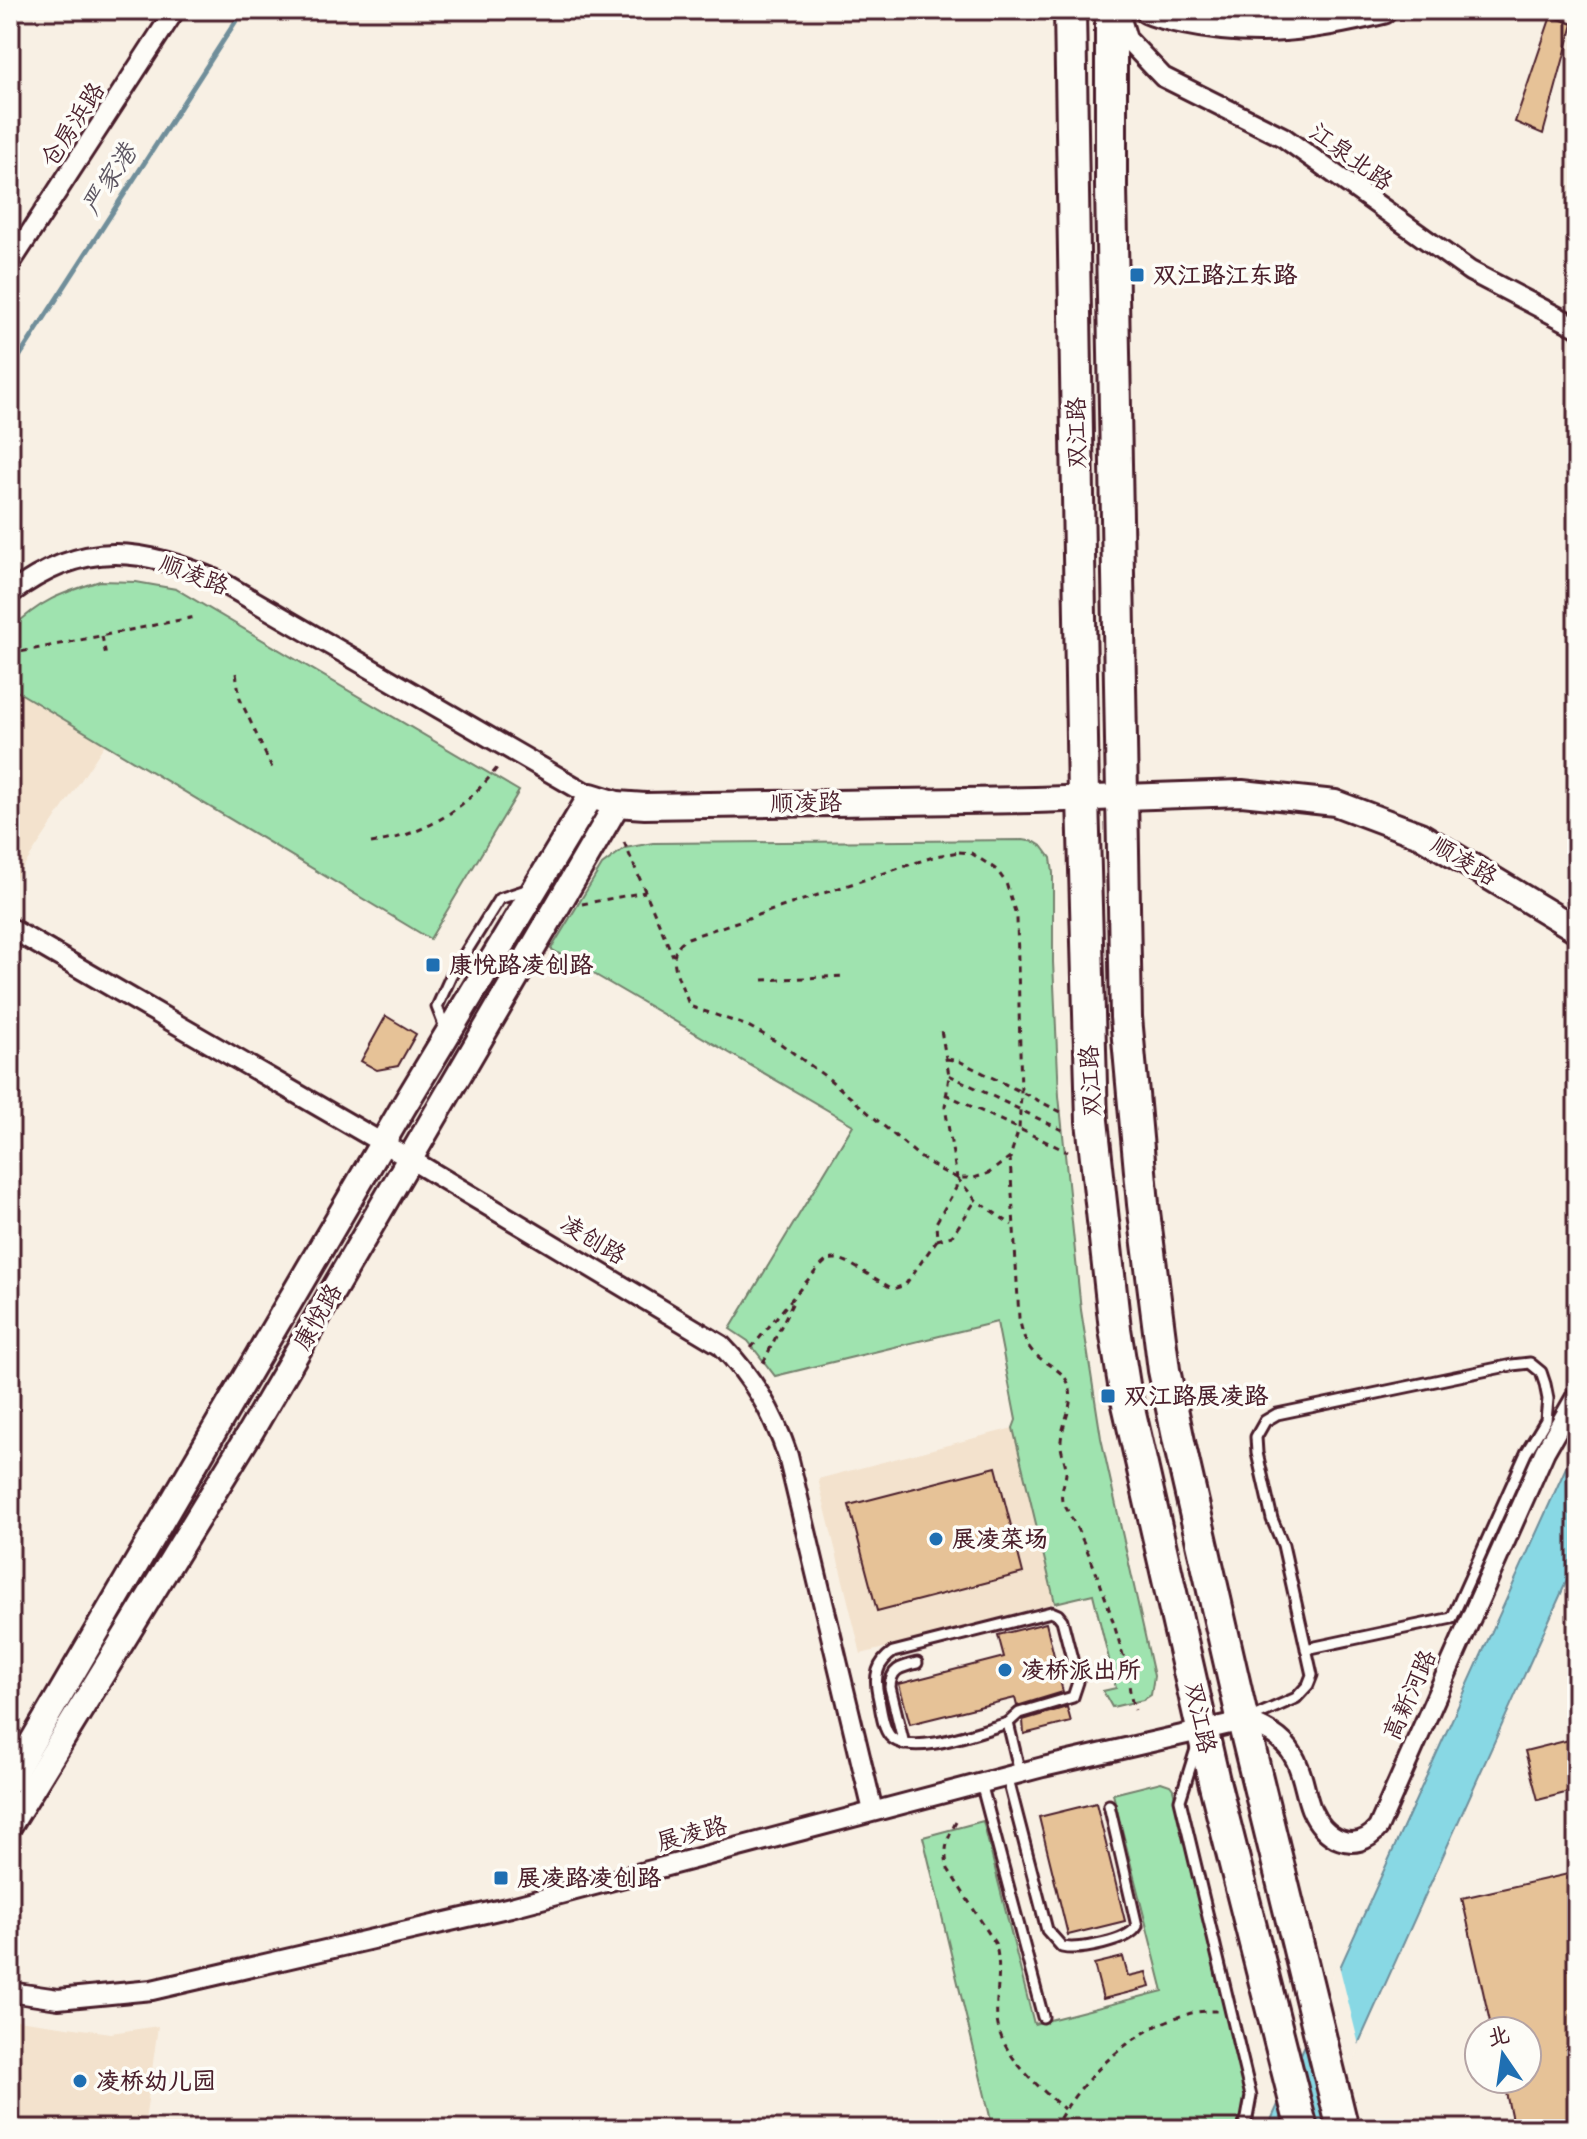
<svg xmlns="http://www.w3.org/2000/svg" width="1587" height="2139" font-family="'Balsamiq Sans','LXGW WenKai TC',sans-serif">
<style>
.built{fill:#f3e2cd}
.green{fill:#9fe3af;stroke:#74816d;stroke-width:2}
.water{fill:#88d8e4;stroke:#6f8e9a;stroke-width:2}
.pier{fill:#f8f0e4}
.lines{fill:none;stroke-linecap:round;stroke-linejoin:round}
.stream{stroke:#6f8e9a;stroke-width:5}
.building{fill:#e6c297;stroke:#4a1f2b;stroke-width:2}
.service-casing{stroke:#4a1f2b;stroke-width:15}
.minor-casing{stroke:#4a1f2b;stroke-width:24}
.tertiary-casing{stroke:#4a1f2b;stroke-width:30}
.secondary-casing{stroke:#4a1f2b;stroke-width:32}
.primary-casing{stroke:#4a1f2b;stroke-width:36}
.path{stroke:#4a1f2b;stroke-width:3;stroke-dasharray:6 6;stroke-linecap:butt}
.service{stroke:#fdfcf7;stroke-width:9}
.minor{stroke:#fdfcf7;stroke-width:18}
.tertiary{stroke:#fdfcf7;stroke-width:24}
.secondary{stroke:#fdfcf7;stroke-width:26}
.primary{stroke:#fdfcf7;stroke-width:30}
.poi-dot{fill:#1f6fb2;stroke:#fdfcf7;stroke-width:3}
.labels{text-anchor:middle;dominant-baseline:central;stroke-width:7;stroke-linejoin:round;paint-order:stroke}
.street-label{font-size:24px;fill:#4a1f2b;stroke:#fdfcf7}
.poi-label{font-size:24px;font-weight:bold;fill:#4a1f2b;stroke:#fdfcf7;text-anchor:start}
.water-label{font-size:26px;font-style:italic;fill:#5d5662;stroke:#fdfcf7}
</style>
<rect width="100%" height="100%" fill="#f8f0e4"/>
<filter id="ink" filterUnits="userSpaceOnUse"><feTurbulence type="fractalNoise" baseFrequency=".0125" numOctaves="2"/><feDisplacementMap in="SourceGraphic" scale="16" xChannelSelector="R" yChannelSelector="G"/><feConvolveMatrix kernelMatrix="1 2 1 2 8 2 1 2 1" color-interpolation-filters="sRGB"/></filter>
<g filter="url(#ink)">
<!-- built -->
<g class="built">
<polygon points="10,687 105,744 10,887"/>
<polygon points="1013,1428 1055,1603 861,1654 818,1479"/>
<polygon points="10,2019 111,2033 158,2026 144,2129 10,2129"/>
</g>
<!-- green -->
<g class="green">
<path d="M100 581 136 582 176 589 519 791 430 939 10 687V630C41 600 59 594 100 581Z"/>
<polygon points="1023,840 1035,842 1043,847 1051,858 1053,873 1053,962 1059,1096 1081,1310 1101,1438 1154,1676 1151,1695 1143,1700 1112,1707 1103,1691 1116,1688 1093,1594 1055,1603 1013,1428 1016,1420 997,1322 775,1376 748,1341 730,1329 853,1125 551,949 602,865 625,848 653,843"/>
<polygon points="1161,1782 1170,1785 1173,1789 1253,2129 993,2129 923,1837 983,1821 1034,2024 1163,1991 1113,1794"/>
</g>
<!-- water -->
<polygon class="water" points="1577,1443 1577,1558 1320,2129 1267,2129"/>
<!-- pier -->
<polygon class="pier" points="1338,1961 1360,2049 1327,2123 1305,2034"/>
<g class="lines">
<!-- stream -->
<polyline class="stream" points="10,371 243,10"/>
</g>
<!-- building -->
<g class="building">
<polygon points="1551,16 1573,24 1543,134 1515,122"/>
<polygon points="386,1016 416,1034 398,1066 377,1070 361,1061"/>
<polygon points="996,1467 1023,1573 877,1611 849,1505"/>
<polygon points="1046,1623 1063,1692 1017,1706 1015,1698 910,1724 899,1684 1004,1657 998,1635"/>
<polygon points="1067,1707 1071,1722 1024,1734 1023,1720"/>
<polygon points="1577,1738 1577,1790 1538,1800 1525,1751"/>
<polygon points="1096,1803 1125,1921 1068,1935 1039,1817"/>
<polygon points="1577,1872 1577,2129 1514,2129 1503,2079 1527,2079 1527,2031 1492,2031 1462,1898"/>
<polygon points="1123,1957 1128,1976 1146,1972 1150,1987 1103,1999 1094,1964"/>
</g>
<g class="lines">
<!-- service casing -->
<g class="service-casing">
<g id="service">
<polyline points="446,1030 437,1007 451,976 499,899 529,889"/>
<path d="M1051 1612 1058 1615 1062 1620 1078 1682 1073 1697 1019 1713 1008 1723C981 1730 911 1759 890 1736 882 1727 881 1707 878 1695 874 1676 877 1663 893 1652Z"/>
<polyline points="1246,1720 1296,1698 1308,1685 1312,1675 1283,1545 1272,1519 1257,1453 1256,1437 1265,1421 1277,1414 1512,1365 1530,1363 1541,1372 1545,1384 1548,1399 1546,1420 1526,1453 1452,1618 1306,1649"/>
<polyline points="1008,1723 1020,1773"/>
<path d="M904 1744 890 1687C891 1669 900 1667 917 1663"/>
<polyline points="1196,1749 1180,1800 1251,2096 1247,2118 1242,2129"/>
<path d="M1007 1776 1047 1930 1062 1947C1079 1951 1129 1941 1137 1926L1109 1805"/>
<polyline points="981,1783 1043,2017"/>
</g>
</g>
<!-- minor casing -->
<g class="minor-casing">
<g id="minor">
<polyline points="1119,12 1127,39 1163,77 1283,137 1470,271 1577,327"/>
<polyline points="10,264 175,10"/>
<path d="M10 594C84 538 142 547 223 583L591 796"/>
<path d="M10 928 410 1159 721 1345C753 1378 773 1412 788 1456L873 1811"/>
<path d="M10 1992 58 1999 152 1990 511 1907 1043 1767 1243 1721C1262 1726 1283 1737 1293 1755 1303 1771 1304 1791 1311 1809 1323 1838 1355 1856 1378 1828L1545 1451 1577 1395"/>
</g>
</g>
<!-- tertiary casing -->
<g class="tertiary-casing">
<g id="tertiary">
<polyline points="10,1780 404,1106 591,796 617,804 645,806 1035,800 1242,793 1335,803 1420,835 1577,930"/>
<polyline points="10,1824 251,1431 617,804"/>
</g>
</g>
<!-- secondary casing -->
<g class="secondary-casing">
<path id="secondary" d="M1148 10C1159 15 1172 17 1184 20 1255 35 1314 27 1383 10"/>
</g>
<!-- primary casing -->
<g class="primary-casing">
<g id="primary">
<polyline points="1070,10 1083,798 1092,1121 1115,1329 1125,1391 1214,1781 1302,2129"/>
<polyline points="1111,10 1111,186 1126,1017 1143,1204 1164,1370 1179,1442 1243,1721 1343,2129"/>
</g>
</g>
<!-- path -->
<g class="path">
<polyline points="102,636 106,656"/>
<polyline points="10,654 195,617"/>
<polyline points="236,673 240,699 272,768"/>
<polyline points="624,842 673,956"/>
<path d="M371 843C425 835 464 810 497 768"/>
<path d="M959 852 971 853 997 870 1006 883 1017 918 1021 1094 1019 1129 1010 1157 989 1173 974 1178H957L942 1171 921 1158 829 1079 781 1044 748 1026 692 1007 688 1002C681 982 661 951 688 938L936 856Z"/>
<polyline points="582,904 645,892"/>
<polyline points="763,980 845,976"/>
<polyline points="947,1059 959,1061 1065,1114"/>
<polyline points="949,1075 1066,1132"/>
<polyline points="945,1094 1068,1152"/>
<path d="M1010 1157 1019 1318C1022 1330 1024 1342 1033 1352 1043 1363 1065 1370 1069 1386 1075 1404 1062 1423 1061 1441 1060 1452 1066 1460 1066 1471 1066 1482 1060 1490 1062 1501 1092 1551 1109 1606 1125 1662 1130 1678 1128 1694 1135 1710"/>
<polyline points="957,1178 976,1200 1012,1225"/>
<polyline points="937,1240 952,1236 976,1200"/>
<path d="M751 1348C763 1335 819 1263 828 1260 834 1258 840 1259 847 1262L893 1289 905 1285 937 1240 936 1223 956 1188 957 1178 945 1107 949 1075 941 1030"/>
<polyline points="763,1363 793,1302"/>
<path d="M956 1822C947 1839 943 1850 948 1869L995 1943C1003 1968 995 1993 997 2019 1000 2055 1039 2087 1064 2109"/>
<path d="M1054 2129C1078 2081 1134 2027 1188 2014 1198 2011 1209 2011 1219 2011"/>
</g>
<!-- service -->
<use href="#service" class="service"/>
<!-- minor -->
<use href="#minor" class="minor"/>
<!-- tertiary -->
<use href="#tertiary" class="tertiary"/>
<!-- secondary -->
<use href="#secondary" class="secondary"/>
<!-- primary -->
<use href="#primary" class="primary"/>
</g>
</g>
<!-- markers -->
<g class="poi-dot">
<rect x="1129" y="267" width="16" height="16" rx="4"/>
<rect x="425" y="957" width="16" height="16" rx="4"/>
<rect x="1100" y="1388" width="16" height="16" rx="4"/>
<circle cx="936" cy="1539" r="8"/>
<circle cx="1005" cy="1670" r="8"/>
<rect x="493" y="1870" width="16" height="16" rx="4"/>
<circle cx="80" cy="2081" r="8"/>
</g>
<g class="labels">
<!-- street labels -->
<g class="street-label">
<text transform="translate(73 125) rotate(-57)">仓房浜路</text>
<text transform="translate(1351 157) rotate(36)">江泉北路</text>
<text transform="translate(1077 433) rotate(-91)">双江路</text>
<text transform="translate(194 575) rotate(21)">顺凌路</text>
<text transform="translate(806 803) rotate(-1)">顺凌路</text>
<text transform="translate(1464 861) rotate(31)">顺凌路</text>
<text transform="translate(1091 1081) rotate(-93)">双江路</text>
<text transform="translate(593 1240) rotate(31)">凌创路</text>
<text transform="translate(318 1317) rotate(-60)">康悦路</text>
<text transform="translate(1410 1695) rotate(-66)">高新河路</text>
<text transform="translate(1200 1718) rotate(78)">双江路</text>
<text transform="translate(692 1834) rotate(-15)">展凌路</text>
</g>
<!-- poi labels -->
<g class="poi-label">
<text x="1153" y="275">双江路江东路</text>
<text x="449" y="965">康悦路凌创路</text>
<text x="1124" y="1396">双江路展凌路</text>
<text x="952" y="1539">展凌菜场</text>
<text x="1021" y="1670">凌桥派出所</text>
<text x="517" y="1878">展凌路凌创路</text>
<text x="96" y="2081">凌桥幼儿园</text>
</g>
<!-- water labels -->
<g class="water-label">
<text transform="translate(110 180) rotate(-57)">严家港</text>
</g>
</g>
<!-- margin -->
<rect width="1587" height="2139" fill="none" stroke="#fdfcf7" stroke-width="40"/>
<rect x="20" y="20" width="1547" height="2099" fill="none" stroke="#4a1f2b" stroke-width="3" filter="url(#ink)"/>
<!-- north arrow -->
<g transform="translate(1503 2055) rotate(347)"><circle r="38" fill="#fdfcf7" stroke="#b5a4a5" stroke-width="2"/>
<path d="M0-6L14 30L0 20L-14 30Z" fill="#1f6fb2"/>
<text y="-12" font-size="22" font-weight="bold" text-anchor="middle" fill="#4a1f2b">北</text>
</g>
</svg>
